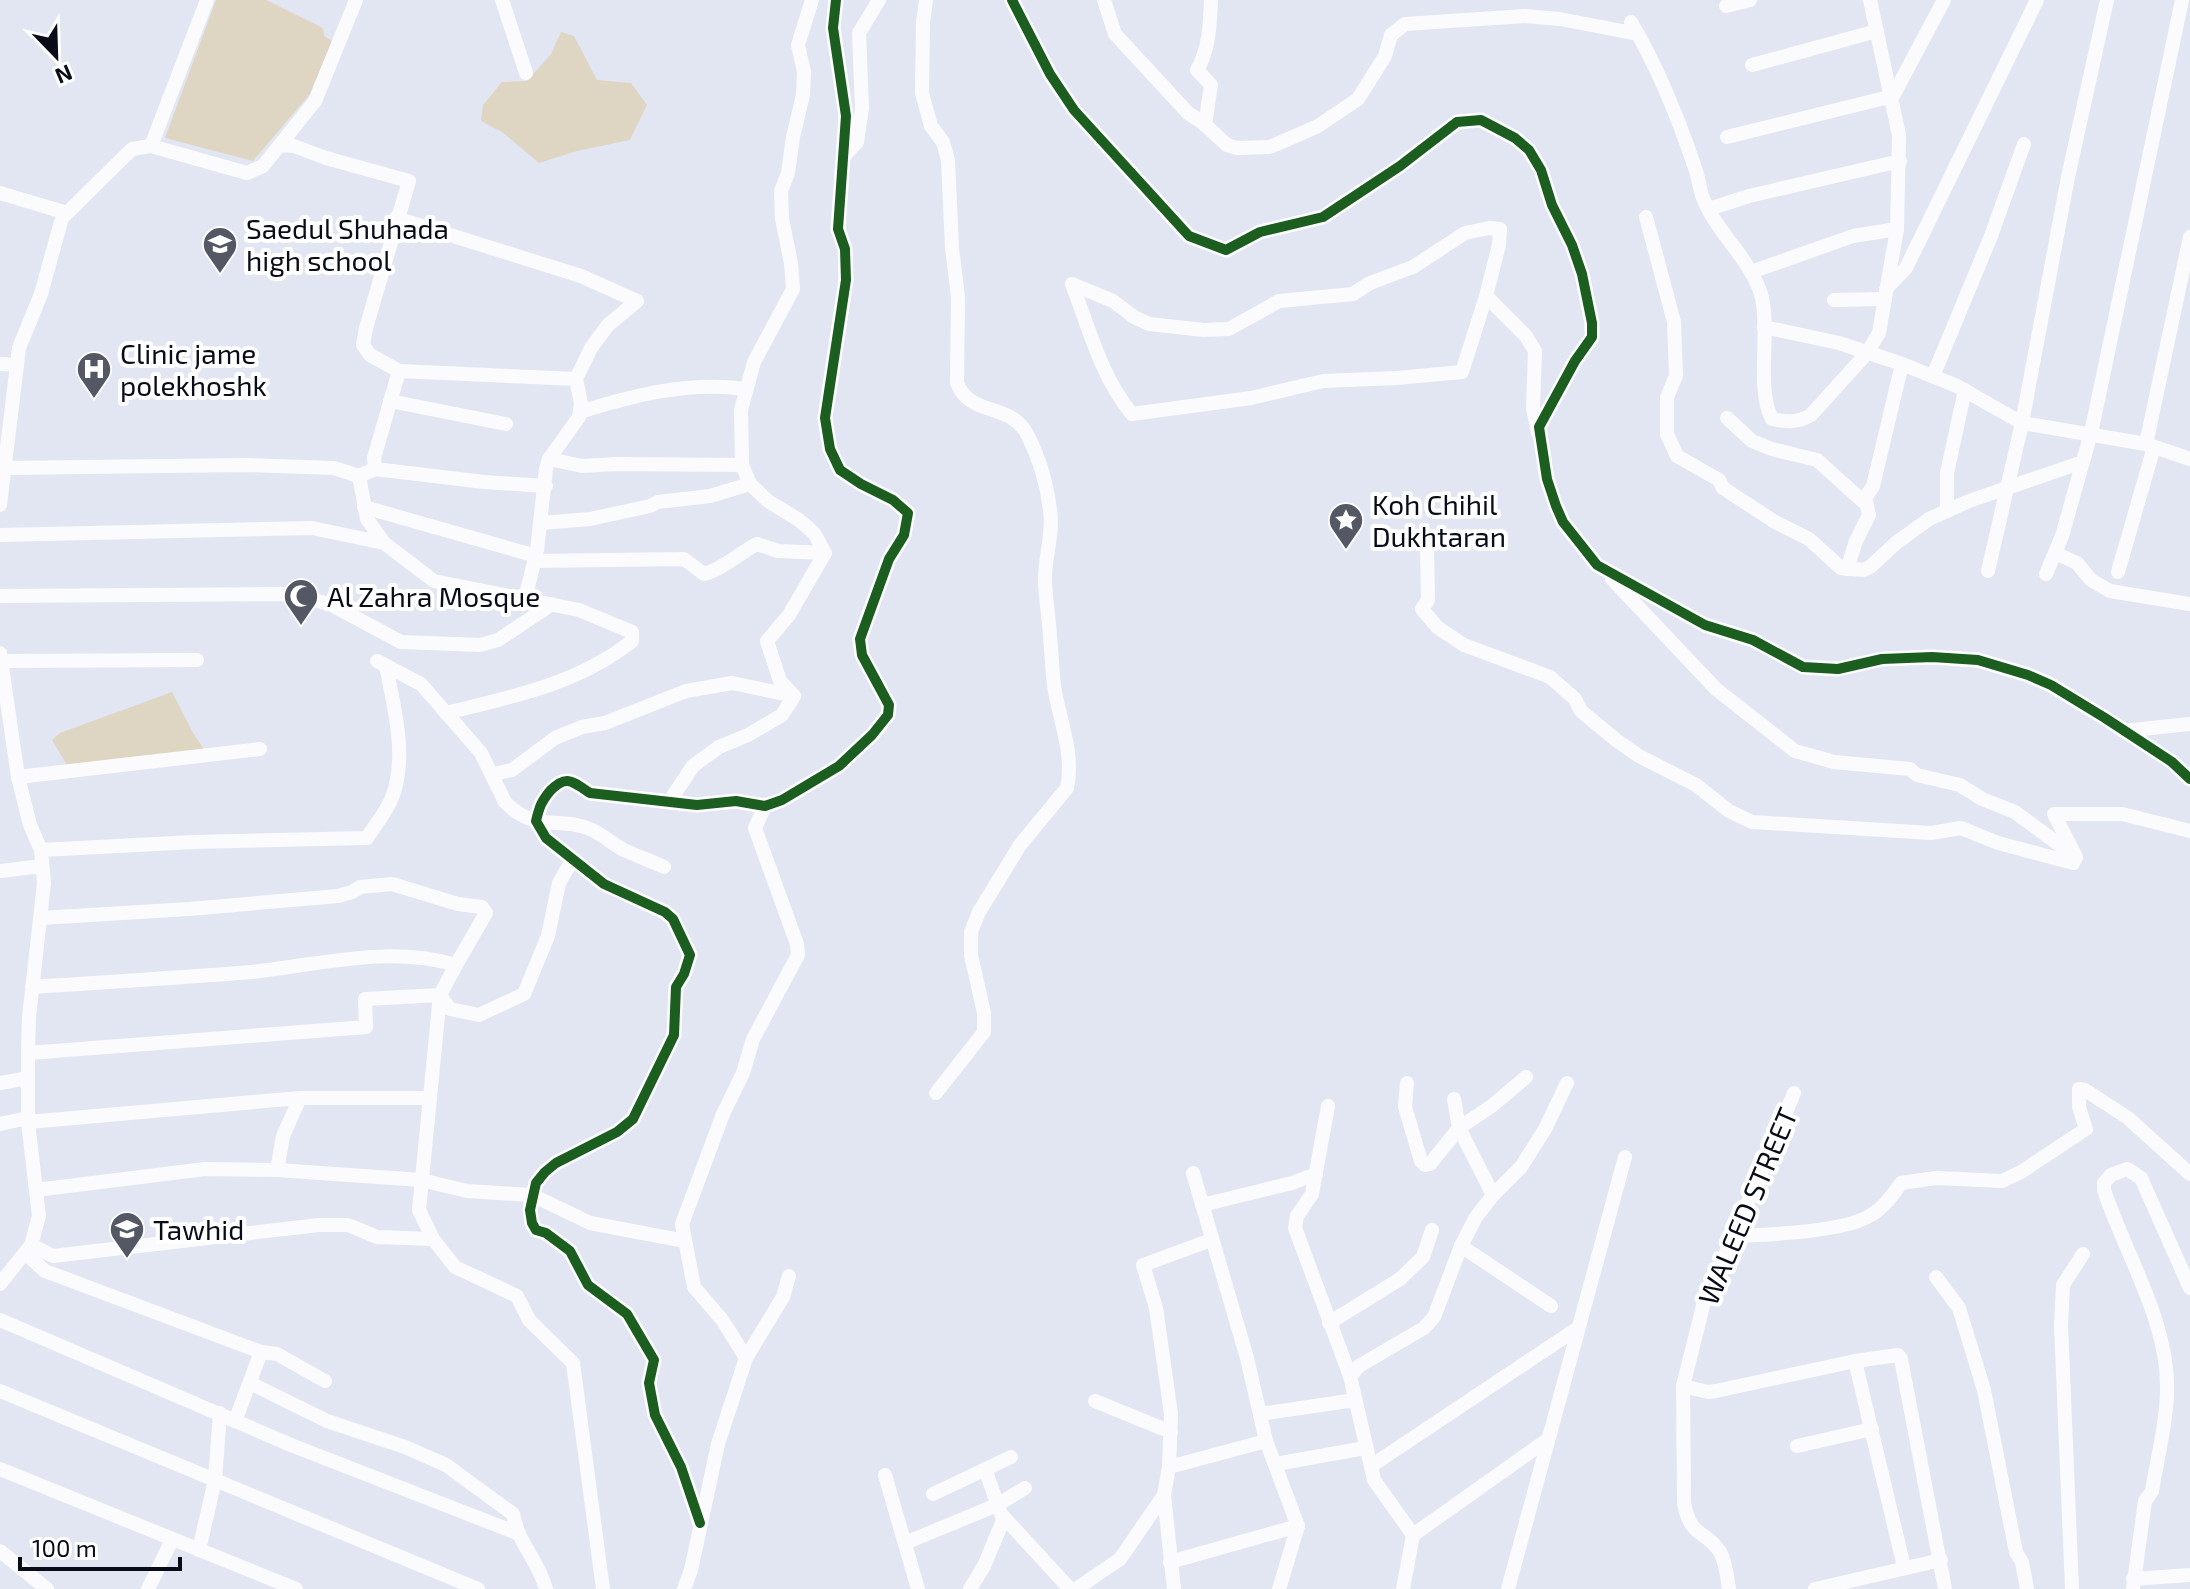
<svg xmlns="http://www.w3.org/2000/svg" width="2190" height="1589" font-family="'Exo 2',sans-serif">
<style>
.green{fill:#ded6c3}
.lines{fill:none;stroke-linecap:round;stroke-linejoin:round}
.minor{stroke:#fbfbfd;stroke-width:14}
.cycleway-casing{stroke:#fff;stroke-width:15}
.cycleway{stroke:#1b5e20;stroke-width:10}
.labels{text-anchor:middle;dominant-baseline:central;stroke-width:8;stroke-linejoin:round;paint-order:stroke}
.poi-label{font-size:28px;fill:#080c19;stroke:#fff;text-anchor:start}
.street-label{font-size:28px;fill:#080c19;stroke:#fff}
</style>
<rect width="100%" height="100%" fill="#e2e6f3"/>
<!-- green -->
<g class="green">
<polygon points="216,0 266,0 323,28 324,36 332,41 310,94 253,161 165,138"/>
<polygon points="561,32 574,36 597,80 631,83 647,105 630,140 577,151 539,163 502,132 481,121 483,105 502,82 527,81 551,54"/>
<polygon points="172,692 193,733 206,752 67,765 52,740 60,733"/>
</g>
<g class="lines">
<!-- minor -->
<g class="minor">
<polyline points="502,0 526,73"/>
<path d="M926 0 923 22 922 93 931 126 943 142 948 160 952 248 958 297 957 383C970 417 1010 402 1027 434 1039 457 1047 485 1050 510 1054 534 1044 558 1045 582 1046 601 1049 619 1050 637 1052 655 1052 674 1055 692 1061 723 1074 756 1067 788L1020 845 979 912 971 932V955L984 1013V1032L936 1093"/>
<polyline points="1012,0 1050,74 1074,110 1189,236 1226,250 1260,232 1323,217 1400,166 1457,122 1481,120 1515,138 1529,150 1541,170 1552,205 1572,245 1582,274 1592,323 1592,337 1575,361 1539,427 1547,479 1556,506 1563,522 1597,565 1705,625 1753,640 1803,667 1838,669 1882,659 1932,657 1978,660 2028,675 2051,685 2105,718 2172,762 2190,779"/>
<polyline points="1104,0 1115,34 1188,113 1202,122 1227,145 1237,148 1269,147 1277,144 1318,126 1358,99 1385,56 1391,35 1405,24 1525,16 1560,19 1638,34"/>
<polyline points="1726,6 1750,0"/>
<path d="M1631 22C1658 68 1678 117 1695 168 1699 178 1699 188 1703 198 1717 234 1753 261 1762 298 1770 333 1756 390 1772 419 1787 422 1797 423 1811 415L1867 353 1879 333 1897 229 1899 135 1870 0"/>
<polyline points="1752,65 1877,31"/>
<path d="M1205 125 1211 85 1197 70C1209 50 1210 25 1211 0"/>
<polyline points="1727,137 1893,96 1944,0"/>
<polyline points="280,145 294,146 326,158 409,181 366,328 363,345 370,355 399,371 374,458 375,469 359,476"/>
<polyline points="151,146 207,0"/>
<polyline points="845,155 857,142 862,108 859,33 879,0"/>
<polyline points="0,193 67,213"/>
<polyline points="1709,209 1749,196 1900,161"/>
<polyline points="1646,217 1674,322 1676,376 1667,397 1667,434 1677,456 1719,480 1723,488 1775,522 1809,539 1841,568 1863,570 1870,567 1896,543 1929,519 1969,501 2083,462"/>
<polyline points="396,218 581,276 637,301 608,325 591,348 576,379 581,403 579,417 549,459 546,469 537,550 525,599"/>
<polyline points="1751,272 1853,236 1897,229"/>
<polyline points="1072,284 1113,301 1134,317 1149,324 1204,330 1229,329 1279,301 1353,294 1370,283 1413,267 1465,233 1489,228 1500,229 1499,245 1486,296 1526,336 1535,351 1533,408 1538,433"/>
<path d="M1072 284C1089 328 1101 377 1132 414L1251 398 1323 381 1396 378 1462 372 1486 296"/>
<polyline points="1886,289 1906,268 2037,0"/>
<polyline points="1834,300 1885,299"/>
<polyline points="1764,327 1839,343 1902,364 1957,386 2022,423 2146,444 2190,459"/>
<polyline points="0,364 17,365"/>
<polyline points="399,371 576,379"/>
<polyline points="1933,376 1991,236 2024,144"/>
<polyline points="390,401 506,424"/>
<path d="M580 412C634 395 689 381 745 389"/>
<polyline points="1727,418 1752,441 1772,449 1817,460 1867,505"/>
<polyline points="2146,444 2190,237"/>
<polyline points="549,459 582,466 616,464 742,465"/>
<path d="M5 468 246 465 334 468 359 476 367 519 384 543 434 581 579 610 632 632V641C578 684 512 697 446 713"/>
<polyline points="375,469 484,482 546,486"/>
<polyline points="0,505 19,348 41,294 62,218 132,149 151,146 247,173 263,166 315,101 356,0"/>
<polyline points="364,507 536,556"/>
<polyline points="1947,511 1947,473 1965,390"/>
<polyline points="541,523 590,519 650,506 658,502 710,496 750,484"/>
<polyline points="0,535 312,528 384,543"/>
<polyline points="1427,550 1428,600 1422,609 1437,627 1464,645 1550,677 1575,699 1581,711 1616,740 1639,756 1696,785 1729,811 1752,822 1931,833 1961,828 1998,843 2073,863 2076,857"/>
<polyline points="2055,553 2077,563 2091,580 2110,591 2190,604"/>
<path d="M534 561 684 559 704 574C723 569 739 553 757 544L778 551 825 553"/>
<polyline points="1847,569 1856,541 1869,515 1865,498 1873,486 1902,364"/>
<polyline points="1988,571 2022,423 2068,177 2107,0"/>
<polyline points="2118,572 2154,447"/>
<polyline points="2046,574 2062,536 2091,433 2182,0"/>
<polyline points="1612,579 1716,689 1795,751 1834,762 1910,769 1917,775 1960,785 1982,799 2015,812 2076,857"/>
<polyline points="0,596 287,594 330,604 401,642 480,645 498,640 552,604"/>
<polyline points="0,653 18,777 30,825 41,850 44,883 29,1017 28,1053 28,1122 39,1216 31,1245 0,1284"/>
<polyline points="1,661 197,660"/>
<path d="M377 661 421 684 481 753 505 802C536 834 560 815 592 830 603 835 613 844 624 850 637 856 651 861 664 867"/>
<polyline points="2123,731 2190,724"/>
<polyline points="493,774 512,770 555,738 582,727 605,723 686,691 732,683 794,696"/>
<polyline points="18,777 260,749"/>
<polyline points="669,802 693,766 719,747 748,735 782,715 794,696 780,681 767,641 789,615 825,553 814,533 799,520 768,501 750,484 742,465 741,410 754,362 793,289 791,263 782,219 781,191 788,173 793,137 803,95 804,72 798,45 812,0"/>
<path d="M41 850 194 842 367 838C375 825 388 810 393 795 407 755 394 707 386 666"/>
<polyline points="2074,853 2054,814 2122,814 2190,831"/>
<polyline points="0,871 42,866"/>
<polyline points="41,918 189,909 338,896 352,892 360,887 392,884 458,904 482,907 486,913 456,965"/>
<path d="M32 987C105 982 178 978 251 972 318 965 389 945 456 965L440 995 419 1210 433 1239 455 1267 517 1296 529 1320 573 1363 603 1589"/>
<polyline points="440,995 450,1009 479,1015 524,994 548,936 559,883 572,860"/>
<polyline points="28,1053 366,1027 365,999 440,995"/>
<polyline points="0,1083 28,1078"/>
<polyline points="1407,1083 1405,1107 1421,1161 1425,1165 1430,1164 1459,1128 1493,1105 1526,1077"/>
<polyline points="1454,1099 1459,1128 1493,1195"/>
<polyline points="1328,1106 1312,1194 1297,1216 1295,1228 1350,1376"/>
<polyline points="28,1122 300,1098 430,1098"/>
<polyline points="0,1124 28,1118"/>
<polyline points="277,1170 283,1136 300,1098"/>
<polyline points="1193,1173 1247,1358 1266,1441 1298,1526 1279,1589"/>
<polyline points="36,1190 205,1169 277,1170 421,1180 467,1191 532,1195 590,1223 685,1241"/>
<polyline points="1202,1205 1292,1183 1316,1174"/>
<path d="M1734 1236C1766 1235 1846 1232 1871 1215 1884 1208 1893 1194 1901 1183L1936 1178 2002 1181 2021 1172 2086 1129 2079 1107V1089L2085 1090 2128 1118 2190 1174"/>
<polyline points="31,1245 53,1256 319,1225 348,1225 377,1237 433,1239"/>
<polyline points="1461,1246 1551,1306"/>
<polyline points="25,1253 45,1271 261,1352 277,1354 325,1381"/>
<polyline points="1936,1277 1959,1308 1984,1390 2016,1552 2022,1562 2027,1589"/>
<polyline points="0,1320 291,1445 517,1533"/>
<polyline points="1329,1323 1400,1279 1423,1257 1432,1230"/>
<polyline points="746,1358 723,1321 694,1287 682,1224 723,1114 743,1073 753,1039 798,955 797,944 755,828 765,806"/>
<polyline points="1855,1361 1904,1567"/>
<path d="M250 1383 327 1421 405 1447 446 1465 513 1514C519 1546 538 1559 546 1589"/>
<polyline points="1683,1386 1708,1392 1716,1391 1855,1361 1898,1355 1901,1359 1945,1589"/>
<polyline points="0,1391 478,1589"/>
<polyline points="1095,1401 1171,1432"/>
<polyline points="1260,1414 1355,1400"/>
<polyline points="235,1421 261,1352"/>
<polyline points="1797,1446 1872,1429"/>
<polyline points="1276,1464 1365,1448"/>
<polyline points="1371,1466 1578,1328"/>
<polyline points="1169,1467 1266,1441"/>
<polyline points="0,1469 296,1589"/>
<polyline points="985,1469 1001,1514 1070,1589"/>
<polyline points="885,1475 918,1589"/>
<polyline points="933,1494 1011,1457"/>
<path d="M700 1523 681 1467 655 1415 649 1383 654 1360 627 1314 588 1285 570 1251 546 1233 536 1230 532 1223 530 1210 536 1183 545 1172 556 1163 617 1132 633 1119 674 1035 676 987 684 974 690 955 673 919 665 912 604 884 546 838 536 821C539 808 541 802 550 791 566 774 572 781 590 793L697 805 736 801 765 806 782 800 839 766 872 735 888 715 889 705 862 655 860 639 889 559 904 535 908 513 893 500 861 484 840 470 830 449 825 418 846 280 845 249 838 229 846 116 833 28 836 0"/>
<polyline points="1413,1535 1547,1440"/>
<polyline points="905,1543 997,1505 1025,1488"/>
<polyline points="199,1550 215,1480 220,1413"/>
<polyline points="0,1551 47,1589"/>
<polyline points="1170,1562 1298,1526"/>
<polyline points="2133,1579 2190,1575"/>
<polyline points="148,1589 172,1540"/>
<polyline points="684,1589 691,1570 718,1444 746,1358 783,1297 789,1276"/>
<polyline points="970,1589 984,1566 1004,1518"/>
<polyline points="1076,1589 1120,1559 1164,1495"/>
<polyline points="1174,1589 1164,1495 1169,1467 1171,1414 1156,1308 1143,1265 1211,1240"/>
<polyline points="1403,1589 1413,1535 1374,1480 1350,1376 1359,1366 1424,1328 1434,1317 1461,1246 1476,1217 1493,1195 1521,1167 1545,1129 1567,1083"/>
<polyline points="1508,1589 1625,1157"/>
<path d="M1729 1589C1727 1577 1726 1562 1720 1552 1706 1529 1691 1540 1684 1503L1683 1386 1706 1294 1734 1236 1794 1093"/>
<polyline points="1815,1589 1941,1560"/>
<polyline points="2072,1589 2061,1325 2063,1285 2083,1254"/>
<path d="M2133 1589 2145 1501 2152 1491C2157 1459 2166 1426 2167 1394 2170 1323 2125 1254 2104 1190V1183L2111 1175 2127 1169 2141 1178 2190 1288"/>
</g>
<!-- cycleway casing -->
<g class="cycleway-casing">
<g id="cycleway">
<polyline points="1012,0 1050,74 1074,110 1189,236 1226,250 1260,232 1323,217 1400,166 1457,122 1481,120 1515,138 1529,150 1541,170 1552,205 1572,245 1582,274 1592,323 1592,337 1575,361 1539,427 1547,479 1556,506 1563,522 1597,565 1705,625 1753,640 1803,667 1838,669 1882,659 1932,657 1978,660 2028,675 2051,685 2105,718 2172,762 2190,779"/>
<path d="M700 1523 681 1467 655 1415 649 1383 654 1360 627 1314 588 1285 570 1251 546 1233 536 1230 532 1223 530 1210 536 1183 545 1172 556 1163 617 1132 633 1119 674 1035 676 987 684 974 690 955 673 919 665 912 604 884 546 838 536 821C539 808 541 802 550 791 566 774 572 781 590 793L697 805 736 801 765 806 782 800 839 766 872 735 888 715 889 705 862 655 860 639 889 559 904 535 908 513 893 500 861 484 840 470 830 449 825 418 846 280 845 249 838 229 846 116 833 28 836 0"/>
</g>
</g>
<!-- cycleway -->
<use href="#cycleway" class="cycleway"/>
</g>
<!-- icons -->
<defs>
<g id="school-pin" transform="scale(1.8)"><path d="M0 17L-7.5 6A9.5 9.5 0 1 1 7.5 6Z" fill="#545865" stroke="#fff"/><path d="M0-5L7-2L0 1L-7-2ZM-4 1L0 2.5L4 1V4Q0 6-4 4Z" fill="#fff"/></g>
<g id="hospital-pin" transform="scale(1.8)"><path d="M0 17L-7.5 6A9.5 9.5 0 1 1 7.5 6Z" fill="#545865" stroke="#fff"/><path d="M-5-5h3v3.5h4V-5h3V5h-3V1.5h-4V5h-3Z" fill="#fff"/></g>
<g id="sight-pin" transform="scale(1.8)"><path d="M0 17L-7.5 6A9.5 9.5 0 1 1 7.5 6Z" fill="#545865" stroke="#fff"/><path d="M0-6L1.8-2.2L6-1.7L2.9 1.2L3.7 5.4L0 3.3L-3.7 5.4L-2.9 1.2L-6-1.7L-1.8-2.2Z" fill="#fff"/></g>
<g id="mosque-pin" transform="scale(1.8)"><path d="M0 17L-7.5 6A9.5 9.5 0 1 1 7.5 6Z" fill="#545865" stroke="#fff"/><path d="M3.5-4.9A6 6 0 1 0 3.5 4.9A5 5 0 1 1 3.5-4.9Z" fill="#fff"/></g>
</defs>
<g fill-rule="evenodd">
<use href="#school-pin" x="220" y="244"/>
<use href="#hospital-pin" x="94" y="369"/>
<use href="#sight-pin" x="1346" y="520"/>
<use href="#mosque-pin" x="301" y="596"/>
<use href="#school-pin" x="127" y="1229"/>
</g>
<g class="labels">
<!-- poi labels -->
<g class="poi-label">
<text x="246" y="228">Saedul Shuhada<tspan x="246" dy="32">high school</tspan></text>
<text x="120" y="353">Clinic jame<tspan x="120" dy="32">polekhoshk</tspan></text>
<text x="1372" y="504">Koh Chihil<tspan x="1372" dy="32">Dukhtaran</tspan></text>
<text x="327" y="596">Al Zahra Mosque</text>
<text x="153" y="1229">Tawhid</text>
</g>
<!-- street labels -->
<g class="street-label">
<text transform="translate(1747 1206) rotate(-67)">WALEED STREET</text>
</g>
</g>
<!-- north arrow -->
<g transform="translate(56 56) rotate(157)" stroke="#ffffff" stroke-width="6" paint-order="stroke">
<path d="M0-6L14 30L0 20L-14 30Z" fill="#080c19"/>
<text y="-12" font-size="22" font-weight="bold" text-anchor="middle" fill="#080c19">N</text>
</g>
<!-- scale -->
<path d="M20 1557v12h160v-12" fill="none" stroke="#080c19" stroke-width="4"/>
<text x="32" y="1557" font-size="24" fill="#080c19" stroke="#ffffff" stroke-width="6" paint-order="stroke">100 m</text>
</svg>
